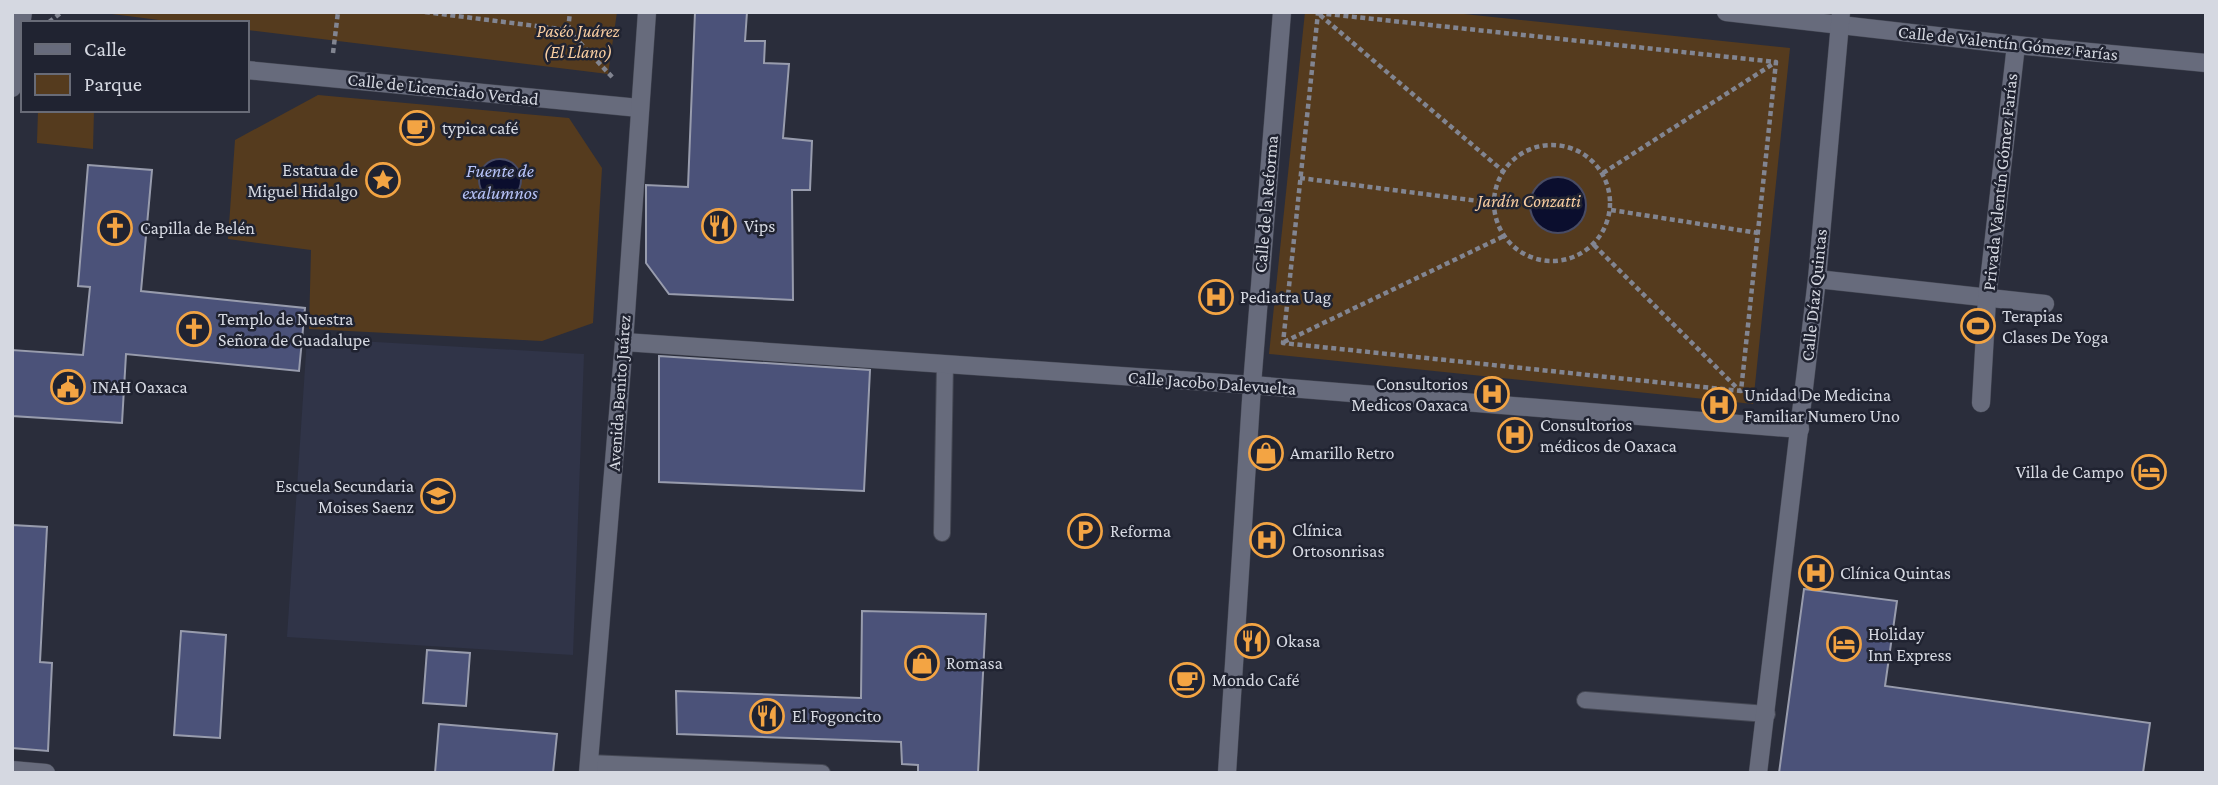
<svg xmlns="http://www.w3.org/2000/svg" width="2218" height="785" font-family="'Crimson Pro',serif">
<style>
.built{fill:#303448}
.green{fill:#553b1e}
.water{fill:#0b0e2e;stroke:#484b64;stroke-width:2}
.building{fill:#4b5279;stroke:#989cad;stroke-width:2}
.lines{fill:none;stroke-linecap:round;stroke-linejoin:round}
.service-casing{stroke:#454854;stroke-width:18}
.pedestrian-casing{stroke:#454854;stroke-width:19}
.minor-casing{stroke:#454854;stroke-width:19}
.secondary-casing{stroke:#454854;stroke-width:19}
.path{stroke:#828591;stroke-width:4.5;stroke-dasharray:5 3.5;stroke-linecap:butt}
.service{stroke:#676b7c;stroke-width:16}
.pedestrian{stroke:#676b7c;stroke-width:18}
.minor{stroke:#676b7c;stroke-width:18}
.secondary{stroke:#676b7c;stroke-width:18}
.labels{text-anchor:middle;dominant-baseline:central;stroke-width:5;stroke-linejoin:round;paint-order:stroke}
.park-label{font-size:18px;font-style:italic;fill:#f8cda1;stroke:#202331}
.street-label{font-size:18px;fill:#d5d8e1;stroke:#202331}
.poi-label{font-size:18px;fill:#d5d8e1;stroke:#202331;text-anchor:start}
.water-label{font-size:19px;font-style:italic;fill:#b7c3f8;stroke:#202331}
</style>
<rect width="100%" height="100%" fill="#2a2d3b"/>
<!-- built -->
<polygon class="built" points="307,338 584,354 573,655 287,637"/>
<!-- green -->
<g class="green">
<polygon points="96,12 617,12 608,74 247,30 247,23 183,23"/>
<polygon points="1305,12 1445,12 1790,48 1753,404 1269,354"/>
<polygon points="318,95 569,118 602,168 593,323 542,341 309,329 311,250 228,239 235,140"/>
<polygon points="38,110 94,110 93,149 37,143"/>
</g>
<!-- water -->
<g class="water">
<circle cx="500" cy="180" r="21"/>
<circle cx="1558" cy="205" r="28"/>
</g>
<!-- building -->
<g class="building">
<polygon points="695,12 747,12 745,41 765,41 764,63 789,64 783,138 812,141 810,190 792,190 793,300 669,294 646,263 646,185 688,187"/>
<polygon points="88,165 152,170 141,291 305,308 299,371 126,354 122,423 12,416 12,350 83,355 90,287 78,286"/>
<polygon points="659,356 870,370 864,491 659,482"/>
<polygon points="12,525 47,527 40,662 52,663 48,751 12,748"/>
<polygon points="1804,589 1897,601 1885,686 2150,723 2143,773 1779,773"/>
<polygon points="862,611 986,614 978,773 918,773 918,765 902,764 901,742 677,734 676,691 861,698"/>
<polygon points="181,631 226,635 220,738 174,735"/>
<polygon points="427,650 470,653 466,706 423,703"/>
<polygon points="439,724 557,734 553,773 435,773"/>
</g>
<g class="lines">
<!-- service casing -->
<g class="service-casing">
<g id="service">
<polyline points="942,533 945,364"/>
<polyline points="1585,700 1767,714"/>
<polyline points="589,763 822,773"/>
</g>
</g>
<!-- pedestrian casing -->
<g class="pedestrian-casing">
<polyline id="pedestrian" points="247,70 639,108"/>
</g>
<!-- minor casing -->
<g class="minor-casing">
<g id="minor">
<polyline points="1726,12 2016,45 2206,63"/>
<polyline points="1817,279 2045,304"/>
<polyline points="624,342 1252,385 1800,429"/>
<polyline points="1981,403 1987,299 2016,45"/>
<polyline points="12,770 46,773"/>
<polyline points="1227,773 1252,385 1282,12"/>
<polyline points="1758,773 1817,279 1841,12"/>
</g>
</g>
<!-- secondary casing -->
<g class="secondary-casing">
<g id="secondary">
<polyline points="12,88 23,12"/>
<polyline points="588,773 624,342 647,12"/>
</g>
</g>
<!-- path -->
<g class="path">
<polyline points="425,12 568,30 570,12"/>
<polygon points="1318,13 1776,62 1741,391 1283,343"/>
<polyline points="1320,15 1503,171"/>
<polyline points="49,22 62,12"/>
<polyline points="568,30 613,78"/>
<polyline points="333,53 338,12"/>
<circle cx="1552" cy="203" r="58"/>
<polyline points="1603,173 1776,62"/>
<polyline points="1300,178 1494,203"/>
<polyline points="1611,210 1758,233"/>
<polyline points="1594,245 1740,391"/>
<polyline points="1284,342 1504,236"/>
</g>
<!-- service -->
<use href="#service" class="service"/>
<!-- pedestrian -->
<use href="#pedestrian" class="pedestrian"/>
<!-- minor -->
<use href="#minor" class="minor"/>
<!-- secondary -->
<use href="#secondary" class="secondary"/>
</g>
<!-- icons -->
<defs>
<g id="cafe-ring" transform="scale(1.75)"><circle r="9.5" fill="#202331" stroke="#f3a443" stroke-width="1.5"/><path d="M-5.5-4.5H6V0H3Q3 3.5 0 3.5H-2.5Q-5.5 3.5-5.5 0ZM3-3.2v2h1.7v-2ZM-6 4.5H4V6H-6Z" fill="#f3a443"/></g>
<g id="sight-ring" transform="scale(1.75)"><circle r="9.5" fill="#202331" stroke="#f3a443" stroke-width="1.5"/><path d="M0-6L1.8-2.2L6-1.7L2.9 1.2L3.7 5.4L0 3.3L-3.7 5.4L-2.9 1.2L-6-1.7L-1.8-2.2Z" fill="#f3a443"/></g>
<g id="restaurant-ring" transform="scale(1.75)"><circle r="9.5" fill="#202331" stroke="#f3a443" stroke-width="1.5"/><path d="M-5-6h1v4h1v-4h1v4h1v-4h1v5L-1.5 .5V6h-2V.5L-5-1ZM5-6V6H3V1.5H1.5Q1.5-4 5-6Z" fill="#f3a443"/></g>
<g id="church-ring" transform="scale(1.75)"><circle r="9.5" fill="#202331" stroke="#f3a443" stroke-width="1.5"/><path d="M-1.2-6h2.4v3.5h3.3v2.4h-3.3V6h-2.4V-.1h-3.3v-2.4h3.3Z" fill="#f3a443"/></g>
<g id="hospital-ring" transform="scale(1.75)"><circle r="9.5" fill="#202331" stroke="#f3a443" stroke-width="1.5"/><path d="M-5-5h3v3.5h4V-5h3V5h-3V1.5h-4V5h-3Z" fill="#f3a443"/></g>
<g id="stadium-ring" transform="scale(1.75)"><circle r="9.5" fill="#202331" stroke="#f3a443" stroke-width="1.5"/><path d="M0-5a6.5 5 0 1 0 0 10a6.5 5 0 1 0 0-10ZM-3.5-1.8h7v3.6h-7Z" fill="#f3a443"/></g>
<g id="civic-ring" transform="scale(1.75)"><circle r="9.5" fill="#202331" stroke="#f3a443" stroke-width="1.5"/><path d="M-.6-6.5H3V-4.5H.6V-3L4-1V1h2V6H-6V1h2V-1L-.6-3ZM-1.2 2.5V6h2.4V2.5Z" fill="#f3a443"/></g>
<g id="shop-ring" transform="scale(1.75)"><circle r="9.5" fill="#202331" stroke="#f3a443" stroke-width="1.5"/><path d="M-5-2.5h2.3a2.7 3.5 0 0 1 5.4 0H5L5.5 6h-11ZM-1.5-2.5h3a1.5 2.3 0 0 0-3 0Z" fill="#f3a443"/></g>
<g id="hotel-ring" transform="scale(1.75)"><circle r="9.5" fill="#202331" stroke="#f3a443" stroke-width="1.5"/><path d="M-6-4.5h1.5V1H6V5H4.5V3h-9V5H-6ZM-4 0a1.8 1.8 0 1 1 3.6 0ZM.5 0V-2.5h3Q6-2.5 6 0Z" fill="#f3a443"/></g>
<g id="school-ring" transform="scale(1.75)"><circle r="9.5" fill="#202331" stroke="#f3a443" stroke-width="1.5"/><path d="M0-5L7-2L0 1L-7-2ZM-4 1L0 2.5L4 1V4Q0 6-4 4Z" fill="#f3a443"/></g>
<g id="parking-ring" transform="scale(1.75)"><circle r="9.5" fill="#202331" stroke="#f3a443" stroke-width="1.5"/><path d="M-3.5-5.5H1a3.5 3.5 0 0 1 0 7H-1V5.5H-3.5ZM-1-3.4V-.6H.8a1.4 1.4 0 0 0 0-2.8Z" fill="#f3a443"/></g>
</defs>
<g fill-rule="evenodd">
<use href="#cafe-ring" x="417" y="128"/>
<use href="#sight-ring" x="383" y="180"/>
<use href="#restaurant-ring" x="719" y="226"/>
<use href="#church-ring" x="115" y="228"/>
<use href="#hospital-ring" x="1216" y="297"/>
<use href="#stadium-ring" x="1978" y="326"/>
<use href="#church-ring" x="194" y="329"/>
<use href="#civic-ring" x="68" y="387"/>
<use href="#hospital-ring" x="1492" y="394"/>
<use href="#hospital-ring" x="1719" y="405"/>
<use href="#hospital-ring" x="1515" y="435"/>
<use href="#shop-ring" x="1266" y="453"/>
<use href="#hotel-ring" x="2149" y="472"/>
<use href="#school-ring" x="438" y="496"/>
<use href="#parking-ring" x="1085" y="531"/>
<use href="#hospital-ring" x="1267" y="540"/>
<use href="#hospital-ring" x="1816" y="573"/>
<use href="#restaurant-ring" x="1252" y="641"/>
<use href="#hotel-ring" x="1844" y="644"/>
<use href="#shop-ring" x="922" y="663"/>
<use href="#cafe-ring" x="1187" y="680"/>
<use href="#restaurant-ring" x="767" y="716"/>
</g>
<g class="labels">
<!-- park labels -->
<g class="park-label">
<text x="578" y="31">Paséo Juárez<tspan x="578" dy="21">(El Llano)</tspan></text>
<text x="1529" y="201">Jardín Conzatti</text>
</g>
<!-- street labels -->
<g class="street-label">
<text transform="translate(2008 43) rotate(6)">Calle de Valentín Gómez Farías</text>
<text transform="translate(443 89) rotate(6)">Calle de Licenciado Verdad</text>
<text transform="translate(2000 182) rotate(-84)">Privada Valentín Gómez Farías</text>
<text transform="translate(1266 204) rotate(-85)">Calle de la Reforma</text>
<text transform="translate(1814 295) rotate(-84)">Calle Díaz Quintas</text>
<text transform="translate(1212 383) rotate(4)">Calle Jacobo Dalevuelta</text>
<text transform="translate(619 393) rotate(-86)">Avenida Benito Juárez</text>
</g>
<!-- poi labels -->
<g class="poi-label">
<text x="442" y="128">typica café</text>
<text x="358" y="170" text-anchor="end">Estatua de<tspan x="358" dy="21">Miguel Hidalgo</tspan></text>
<text x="744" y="226">Vips</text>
<text x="140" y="228">Capilla de Belén</text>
<text x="1240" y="297">Pediatra Uag</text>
<text x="2002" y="316">Terapias<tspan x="2002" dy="21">Clases De Yoga</tspan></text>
<text x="218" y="319">Templo de Nuestra<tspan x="218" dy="21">Señora de Guadalupe</tspan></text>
<text x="1468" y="384" text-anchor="end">Consultorios<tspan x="1468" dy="21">Medicos Oaxaca</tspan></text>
<text x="92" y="387">INAH Oaxaca</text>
<text x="1744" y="395">Unidad De Medicina<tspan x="1744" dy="21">Familiar Numero Uno</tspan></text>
<text x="1540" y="425">Consultorios<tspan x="1540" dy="21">médicos de Oaxaca</tspan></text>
<text x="1290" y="453">Amarillo Retro</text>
<text x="2124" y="472" text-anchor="end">Villa de Campo</text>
<text x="414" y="486" text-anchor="end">Escuela Secundaria<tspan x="414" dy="21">Moises Saenz</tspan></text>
<text x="1292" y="530">Clínica<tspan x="1292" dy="21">Ortosonrisas</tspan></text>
<text x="1110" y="531">Reforma</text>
<text x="1840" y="573">Clínica Quintas</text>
<text x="1868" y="634">Holiday<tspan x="1868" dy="21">Inn Express</tspan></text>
<text x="1276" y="641">Okasa</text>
<text x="946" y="663">Romasa</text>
<text x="1212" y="680">Mondo Café</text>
<text x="792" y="716">El Fogoncito</text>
</g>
<!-- water labels -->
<g class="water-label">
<text x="500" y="170">Fuente de<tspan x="500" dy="22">exalumnos</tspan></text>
</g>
</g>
<!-- border -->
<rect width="2218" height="785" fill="none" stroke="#d5d8e1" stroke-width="28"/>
<!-- legend -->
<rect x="21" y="21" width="228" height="91" fill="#202331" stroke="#686b77" stroke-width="2"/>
<rect x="35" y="44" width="35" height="10" fill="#676b7c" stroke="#686b77" stroke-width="2"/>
<text x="84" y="56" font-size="21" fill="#d5d8e1">Calle</text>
<rect x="35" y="74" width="35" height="21" fill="#553b1e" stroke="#686b77" stroke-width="2"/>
<text x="84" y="91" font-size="21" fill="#d5d8e1">Parque</text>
</svg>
